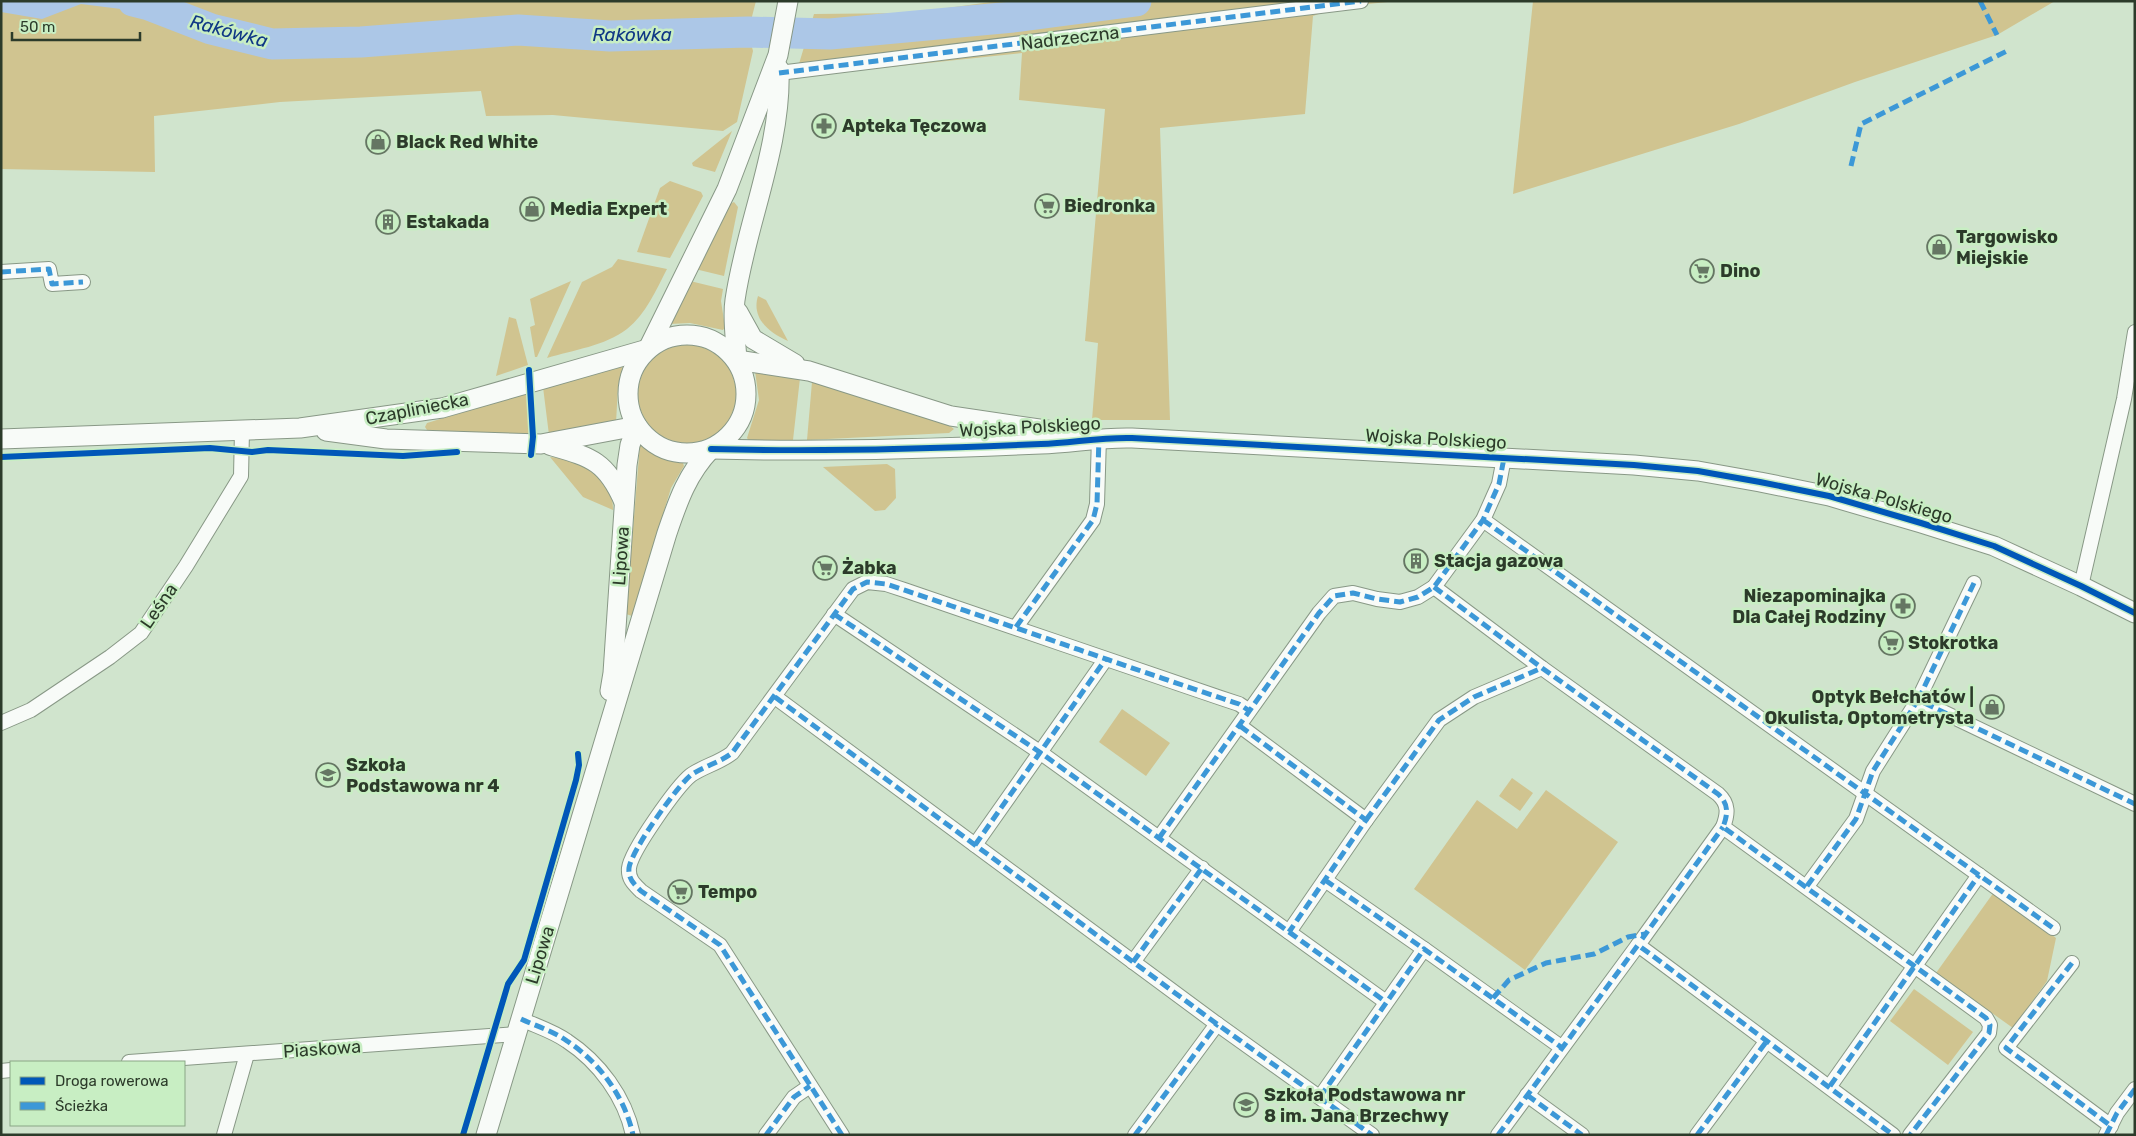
<svg xmlns="http://www.w3.org/2000/svg" width="2136" height="1136" font-family="Rubik,sans-serif">
<style>
.green{fill:#d0c490}
.water{fill:#acc7e7}
.lines{fill:none;stroke-linecap:round;stroke-linejoin:round}
.river{stroke:#acc7e7;stroke-width:31}
.street-casing{stroke:#889886;stroke-width:16}
.secondary-casing{stroke:#889886;stroke-width:21}
.street{stroke:#f8fbf8;stroke-width:14}
.secondary{stroke:#f8fbf8;stroke-width:19}
.quiet{stroke:#3c98d7;stroke-width:5;stroke-dasharray:10 5;stroke-linecap:butt}
.cycleway-casing{stroke:#c8eec3;stroke-width:9}
.cycleway{stroke:#0057b8;stroke-width:6}
.labels{text-anchor:middle;dominant-baseline:central;stroke-width:5;stroke-linejoin:round;paint-order:stroke}
.street-label{font-size:18px;fill:#2c3b2a;stroke:#c8eec3}
.poi-label{font-size:18px;font-weight:bold;fill:#2c3b2a;stroke:#c8eec3;text-anchor:start}
.water-label{font-size:19px;font-style:italic;fill:#0f3785;stroke:#c8eec3}
</style>
<rect width="100%" height="100%" fill="#d0e4cd"/>
<!-- green -->
<g class="green">
<polygon points="1,1 756,1 748,32 753,51 737,122 723,131 553,115 486,116 481,91 280,102 154,116 155,172 1,169"/>
<polygon points="998,1 1397,1 1339,7 1313,16 1305,114 1160,128 1170,420 1092,420 1098,343 1085,341 1105,109 1019,100 1022,53 795,77 814,14 911,13"/>
<polygon points="1533,1 2055,1 1997,35 1855,82 1739,124 1513,194"/>
<polygon points="732,131 715,172 693,166 692,163"/>
<polygon points="670,181 701,192 703,196 670,258 637,252 660,188"/>
<polygon points="734,202 738,207 724,276 695,269 728,205"/>
<path d="M618 259 667 269C656 290 646 314 627 329 605 346 573 350 547 358L582 282 612 267Z"/>
<polygon points="571,281 537,357 535,357 530,327 535,325 530,299"/>
<polygon points="690,281 723,289 721,301 725,327 723,330 690,323 670,324"/>
<path d="M758 296 766 300 788 341C769 333 751 318 758 296Z"/>
<polygon points="509,317 516,319 528,365 496,376"/>
<circle cx="687" cy="394" r="49"/>
<polygon points="623,366 618,386 616,423 549,435 543,387"/>
<polygon points="755,371 800,378 793,440 750,442 747,438 759,400"/>
<polygon points="812,382 950,426 954,429 949,433 807,440"/>
<polygon points="527,393 530,436 427,430 425,427 427,423"/>
<polygon points="640,444 664,459 683,463 684,466 671,488 632,616 626,614"/>
<path d="M550 457C557 458 567 457 574 459 596 466 614 487 613 510L583 497Z"/>
<polygon points="887,464 895,469 896,498 885,510 875,511 823,467"/>
<polygon points="1122,709 1170,743 1146,776 1099,742"/>
<polygon points="1512,778 1533,793 1520,811 1499,796"/>
<polygon points="1546,790 1618,842 1525,970 1414,889 1477,800 1517,829"/>
<polygon points="1994,892 2056,938 2047,981 2013,1028 1936,973"/>
<polygon points="1914,989 1973,1032 1948,1065 1890,1021"/>
</g>
<!-- water -->
<polygon class="water" points="1,1 134,1 134,2 129,10 81,4 42,19 1,12"/>
<g class="lines">
<!-- river -->
<polyline class="river" points="133,1 149,5 211,29 272,44 361,42 518,30 610,36 748,32 830,34 1013,17 1136,1"/>
<!-- street casing -->
<g class="street-casing">
<g id="street">
<polyline points="779,73 1361,1"/>
<polyline points="1,272 49,269 52,284 83,282"/>
<polyline points="1483,520 2053,928"/>
<polyline points="2081,586 2124,399 2135,332"/>
<path d="M1434 587 1542 668 1718 794C1729 804 1728 814 1723 827L1986 1018 1990 1025 1989 1033 1910 1135"/>
<polyline points="834,614 1041,753 1386,1002"/>
<polyline points="1016,627 1093,520 1097,504 1099,437"/>
<polyline points="775,697 1217,1024 1372,1135"/>
<polyline points="1918,700 1974,583"/>
<polyline points="1,723 31,710 110,657 141,633 186,566 241,476 242,431"/>
<polyline points="1240,726 1366,820 1289,932"/>
<polyline points="1366,820 1439,720 1474,697 1542,668"/>
<polyline points="1159,838 1319,613 1334,596 1353,593 1377,599 1400,602 1418,597 1434,587 1483,520 1499,484 1504,458"/>
<polyline points="975,845 1105,660"/>
<polyline points="1325,880 1424,949"/>
<polyline points="1807,886 1856,819 1873,771 1918,700 2135,804"/>
<polyline points="1638,945 1723,827"/>
<polyline points="1133,962 1202,868"/>
<polyline points="2072,963 2006,1048 2111,1126"/>
<path d="M521 1019C536 1026 553 1031 567 1041 599 1062 625 1097 633 1135"/>
<polyline points="129,1062 516,1034"/>
<polyline points="1,1071 11,1070"/>
<polyline points="1830,1086 1979,875"/>
<polyline points="1527,1095 1582,1135"/>
<polyline points="1320,1097 1424,949 1561,1047"/>
<polyline points="224,1135 247,1054"/>
<polyline points="766,1135 794,1097 810,1086"/>
<path d="M842 1135 720 945 641 891C634 884 628 879 629 868 631 851 677 786 691 775 704 766 719 763 732 753L853 589 867 582 886 584C1004 623 1121 665 1239 704L1248 710"/>
<polyline points="1135,1135 1217,1024"/>
<polyline points="1498,1135 1638,945 1893,1135"/>
<polyline points="1697,1135 1766,1042"/>
<polyline points="2106,1135 2117,1113 2135,1089"/>
</g>
</g>
<!-- secondary casing -->
<g class="secondary-casing">
<g id="secondary">
<polyline points="738,312 753,339 795,364"/>
<circle cx="687" cy="394" r="59"/>
<polyline points="648,349 727,189 778,55 788,1"/>
<polyline points="737,360 809,371 951,416 1074,434"/>
<path d="M737 360C736 341 732 319 735 300 746 224 782 146 779 69"/>
<polyline points="326,431 386,439 541,444 637,426"/>
<polyline points="1,439 300,428 442,408 648,349"/>
<path d="M549 445C590 457 606 460 624 502"/>
<path d="M711 449C821 452 931 449 1041 444 1072 443 1101 437 1132 438L1634 465 1698 471 1760 482 1829 496 1921 523 1994 546 2081 586 2135 613"/>
<polyline points="610,691 613,673 627,465 630,445 637,426"/>
<path d="M486 1135 667 533C678 501 687 474 711 449"/>
</g>
</g>
<!-- street -->
<use href="#street" class="street"/>
<!-- secondary -->
<use href="#secondary" class="secondary"/>
<!-- quiet -->
<g class="quiet">
<polyline points="1980,1 1997,35"/>
<polyline points="779,73 1361,1"/>
<polyline points="1851,166 1861,124 2007,51"/>
<polyline points="1,272 49,269 52,284 83,282"/>
<polyline points="1483,520 2053,928"/>
<path d="M1434 587 1542 668 1718 794C1729 804 1728 814 1723 827L1986 1018 1990 1025 1989 1033 1910 1135"/>
<polyline points="834,614 1041,753 1386,1002"/>
<polyline points="1016,627 1093,520 1097,504 1099,437"/>
<polyline points="775,697 1217,1024 1372,1135"/>
<polyline points="1918,700 1974,583"/>
<polyline points="1240,726 1366,820 1289,932"/>
<polyline points="1366,820 1439,720 1474,697 1542,668"/>
<polyline points="1159,838 1319,613 1334,596 1353,593 1377,599 1400,602 1418,597 1434,587 1483,520 1499,484 1504,458"/>
<polyline points="975,845 1105,660"/>
<polyline points="1325,880 1424,949"/>
<polyline points="1807,886 1856,819 1873,771 1918,700 2135,804"/>
<polyline points="1642,939 1723,827"/>
<polyline points="1133,962 1202,868"/>
<polyline points="2072,963 2006,1048 2111,1126"/>
<polyline points="1493,998 1509,980 1546,963 1594,954 1628,937 1645,934"/>
<path d="M521 1019C536 1026 553 1031 567 1041 599 1062 625 1097 633 1135"/>
<polyline points="1830,1086 1979,875"/>
<polyline points="1527,1095 1582,1135"/>
<polyline points="1320,1097 1424,949 1561,1047"/>
<polyline points="766,1135 794,1097 810,1086"/>
<path d="M842 1135 720 945 641 891C634 884 628 879 629 868 631 851 677 786 691 775 704 766 719 763 732 753L853 589 867 582 886 584C1004 623 1121 665 1239 704L1248 710"/>
<polyline points="1135,1135 1217,1024"/>
<polyline points="1498,1135 1638,945 1893,1135"/>
<polyline points="1697,1135 1766,1042"/>
<polyline points="2106,1135 2117,1113 2135,1089"/>
</g>
<!-- cycleway casing -->
<g class="cycleway-casing">
<g id="cycleway">
<polyline points="529,370 533,437 531,455"/>
<path d="M711 449C821 452 931 449 1041 444 1072 443 1101 437 1132 438L1634 465 1698 471 1760 482 1829 496 1921 523 1994 546 2081 586 2135 613"/>
<polyline points="1,457 210,448 252,452 268,450 403,456 457,452"/>
<polyline points="463,1135 508,984 524,960 576,780 579,765 578,754"/>
</g>
</g>
<!-- cycleway -->
<use href="#cycleway" class="cycleway"/>
</g>
<!-- icons -->
<defs>
<g id="pharmacy-ring" transform="scale(1.25)"><circle r="9.5" fill="#c8eec3" stroke="#657663" stroke-width="1.5"/><path d="M-2-6h4v4h4v4h-4v4h-4v-4h-4v-4h4Z" fill="#657663"/></g>
<g id="shop-ring" transform="scale(1.25)"><circle r="9.5" fill="#c8eec3" stroke="#657663" stroke-width="1.5"/><path d="M-5-2.5h2.3a2.7 3.5 0 0 1 5.4 0H5L5.5 6h-11ZM-1.5-2.5h3a1.5 2.3 0 0 0-3 0Z" fill="#657663"/></g>
<g id="supermarket-ring" transform="scale(1.25)"><circle r="9.5" fill="#c8eec3" stroke="#657663" stroke-width="1.5"/><path d="M-6-5.5h2.5l.6 2H6L4.5 2H-2.5L-4.4-4H-6ZM-1.5 3.2a1.3 1.3 0 1 0 .1 0ZM3 3.2a1.3 1.3 0 1 0 .1 0Z" fill="#657663"/></g>
<g id="building-ring" transform="scale(1.25)"><circle r="9.5" fill="#c8eec3" stroke="#657663" stroke-width="1.5"/><path d="M-4-6H4V6H1V3H-1V6H-4ZM-2.5-4.3h1.7v1.8h-1.7ZM.8-4.3h1.7v1.8H.8ZM-2.5-1h1.7V.8h-1.7ZM.8-1h1.7V.8H.8Z" fill="#657663"/></g>
<g id="school-ring" transform="scale(1.25)"><circle r="9.5" fill="#c8eec3" stroke="#657663" stroke-width="1.5"/><path d="M0-5L7-2L0 1L-7-2ZM-4 1L0 2.5L4 1V4Q0 6-4 4Z" fill="#657663"/></g>
</defs>
<g fill-rule="evenodd">
<use href="#pharmacy-ring" x="824" y="126"/>
<use href="#shop-ring" x="378" y="142"/>
<use href="#supermarket-ring" x="1047" y="206"/>
<use href="#shop-ring" x="532" y="209"/>
<use href="#building-ring" x="388" y="222"/>
<use href="#shop-ring" x="1939" y="247"/>
<use href="#supermarket-ring" x="1702" y="271"/>
<use href="#building-ring" x="1416" y="561"/>
<use href="#supermarket-ring" x="825" y="568"/>
<use href="#pharmacy-ring" x="1903" y="606"/>
<use href="#supermarket-ring" x="1891" y="643"/>
<use href="#shop-ring" x="1992" y="707"/>
<use href="#school-ring" x="328" y="775"/>
<use href="#supermarket-ring" x="680" y="892"/>
<use href="#school-ring" x="1246" y="1105"/>
</g>
<g class="labels">
<!-- street labels -->
<g class="street-label">
<text transform="translate(1070 38) rotate(-7)">Nadrzeczna</text>
<text transform="translate(417 409) rotate(-11)">Czapliniecka</text>
<text transform="translate(1030 427) rotate(-3)">Wojska Polskiego</text>
<text transform="translate(1436 439) rotate(3)">Wojska Polskiego</text>
<text transform="translate(1884 498) rotate(16)">Wojska Polskiego</text>
<text transform="translate(621 556) rotate(-86)">Lipowa</text>
<text transform="translate(159 606) rotate(-55)">Leśna</text>
<text transform="translate(540 955) rotate(-73)">Lipowa</text>
<text transform="translate(322 1049) rotate(-4)">Piaskowa</text>
</g>
<!-- poi labels -->
<g class="poi-label">
<text x="842" y="126">Apteka Tęczowa</text>
<text x="396" y="142">Black Red White</text>
<text x="1064" y="206">Biedronka</text>
<text x="550" y="209">Media Expert</text>
<text x="406" y="222">Estakada</text>
<text x="1956" y="237">Targowisko<tspan x="1956" dy="21">Miejskie</tspan></text>
<text x="1720" y="271">Dino</text>
<text x="1434" y="561">Stacja gazowa</text>
<text x="842" y="568">Żabka</text>
<text x="1886" y="596" text-anchor="end">Niezapominajka<tspan x="1886" dy="21">Dla Całej Rodziny</tspan></text>
<text x="1908" y="643">Stokrotka</text>
<text x="1974" y="697" text-anchor="end">Optyk Bełchatów |<tspan x="1974" dy="21">Okulista, Optometrysta</tspan></text>
<text x="346" y="765">Szkoła<tspan x="346" dy="21">Podstawowa nr 4</tspan></text>
<text x="698" y="892">Tempo</text>
<text x="1264" y="1095">Szkoła Podstawowa nr<tspan x="1264" dy="21">8 im. Jana Brzechwy</tspan></text>
</g>
<!-- water labels -->
<g class="water-label">
<text transform="translate(229 31) rotate(15)">Rakówka</text>
<text x="632" y="34">Rakówka</text>
</g>
</g>
<!-- border -->
<rect width="2136" height="1136" fill="none" stroke="#2c3b2a" stroke-width="5"/>
<!-- legend -->
<rect x="10" y="1061" width="175" height="65" fill="#c8eec3" stroke="#8aa686"/>
<rect x="20" y="1077" width="25" height="8" fill="#0057b8" stroke="#8aa686"/>
<text x="55" y="1086" font-size="15" fill="#2c3b2a">Droga rowerowa</text>
<rect x="20" y="1102" width="25" height="8" fill="#3c98d7" stroke="#8aa686"/>
<text x="55" y="1111" font-size="15" fill="#2c3b2a">Ścieżka</text>
<!-- scale -->
<path d="M12 32v8h128v-8" fill="none" stroke="#2c3b2a" stroke-width="2.5"/>
<text x="20" y="32" font-size="15" fill="#2c3b2a" stroke="#c8eec3" stroke-width="4" paint-order="stroke">50 m</text>
</svg>
